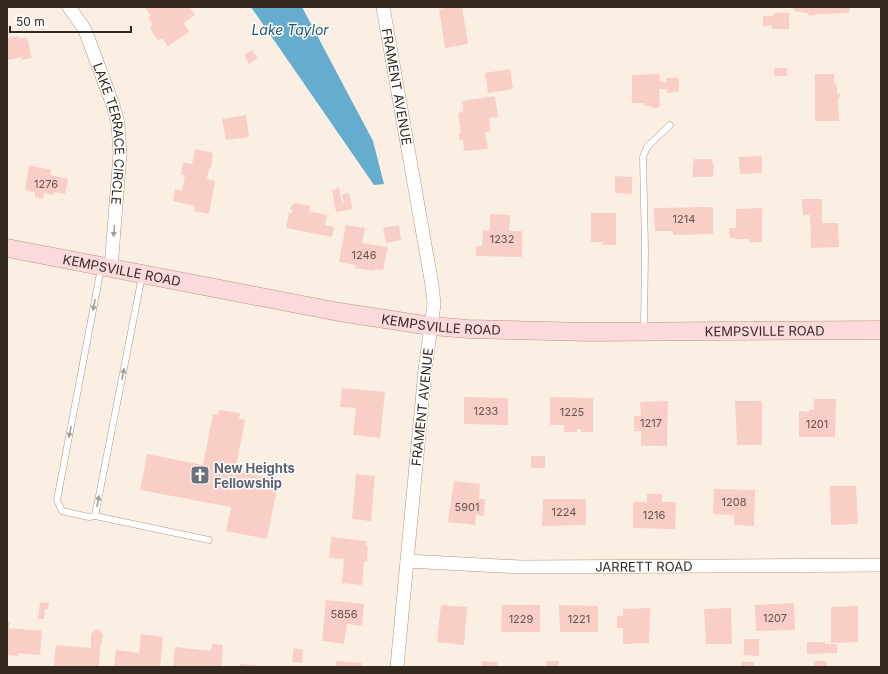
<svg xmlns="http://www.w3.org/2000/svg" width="888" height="674" font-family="Inter,sans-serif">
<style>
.water{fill:#64adce}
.building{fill:#f8cec6}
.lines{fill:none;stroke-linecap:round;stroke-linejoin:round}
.service-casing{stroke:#b2977d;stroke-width:7}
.minor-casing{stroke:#b2977d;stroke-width:14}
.secondary-casing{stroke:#b2977d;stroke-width:19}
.service{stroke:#fff;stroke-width:6}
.minor{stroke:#fff;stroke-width:13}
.secondary{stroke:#fcd9da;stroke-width:18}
.oneway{fill:#a49f9a}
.labels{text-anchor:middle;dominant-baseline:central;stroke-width:3;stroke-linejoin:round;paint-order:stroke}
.number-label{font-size:11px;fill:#655249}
.street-label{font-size:13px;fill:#34291f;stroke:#fefefe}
.worship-label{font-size:13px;font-weight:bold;fill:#5b616d;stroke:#fefefe;text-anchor:start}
.water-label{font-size:14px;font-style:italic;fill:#1e5870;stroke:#fefefe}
</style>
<rect width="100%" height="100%" fill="#fbefe4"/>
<!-- water -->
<polygon class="water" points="251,7 302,7 373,141 384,184 374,185"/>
<!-- building -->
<g class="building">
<polygon points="145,7 189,7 195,15 183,23 189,32 168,46 162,38 158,41 150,28 153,25 148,18 151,16"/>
<polygon points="452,7 462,7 468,44 445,48 439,9"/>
<polygon points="793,7 850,7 849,13 818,14 809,16 808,13 794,11"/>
<polygon points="773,13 789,13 789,29 772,29 772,26 763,26 763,16 773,16"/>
<polygon points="18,36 19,38 27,37 32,58 22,60 22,57 7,60 7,38"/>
<polygon points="252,50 258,58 249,64 244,55"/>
<rect x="774" y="68" width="13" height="8"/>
<polygon points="510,69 513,89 488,93 485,73"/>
<polygon points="659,74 660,82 667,82 666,78 679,78 679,92 667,93 667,89 659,89 660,106 657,108 653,108 651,106 644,106 644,103 632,103 632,75"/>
<polygon points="815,74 834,74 834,85 837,84 837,94 840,93 839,99 838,99 839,121 815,121"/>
<polygon points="495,96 498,117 489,118 490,131 485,132 488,149 464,151 463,139 459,140 459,133 461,133 458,113 463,112 462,101"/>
<polygon points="246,115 249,137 226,140 222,119"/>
<polygon points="195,149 213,153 211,168 209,168 207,179 215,181 209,214 194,211 195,206 173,201 175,189 182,191 185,175 181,174 183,162 192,164"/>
<polygon points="762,156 762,173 740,174 739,157"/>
<polygon points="694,159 712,159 712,163 714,164 713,177 693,177 693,173 692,173"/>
<polygon points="29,165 51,170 50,175 68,179 65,194 55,192 54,195 44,193 43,199 35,197 35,192 25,190"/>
<polygon points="615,176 632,177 632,194 615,193"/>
<polygon points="339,188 342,203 344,203 342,194 349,193 353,209 336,212 332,190"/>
<polygon points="802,199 822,199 822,223 838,223 839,247 811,248 810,215 803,215"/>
<polygon points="296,203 310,206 309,211 327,215 325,225 334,227 332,237 286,228 289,213 292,213 292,210 290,209 292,205"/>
<polygon points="713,207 713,234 673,235 673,231 655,231 654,208"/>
<polygon points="762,208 762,242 749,242 749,239 736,239 736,238 730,238 729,228 736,228 736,209"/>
<polygon points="591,213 616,213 616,245 603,245 603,242 591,242"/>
<polygon points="490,214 510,215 509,231 522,231 522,257 476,256 476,246 482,246 483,230 490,231"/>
<polygon points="346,225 365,228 362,243 388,247 383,270 375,269 375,271 355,268 356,265 339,262"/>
<polygon points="399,225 401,240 386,243 383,228"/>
<polygon points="342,388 385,392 380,438 353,435 356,408 340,407"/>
<polygon points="464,397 508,398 508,425 464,424"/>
<polygon points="550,397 593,398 593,432 581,432 581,429 577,429 577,432 564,432 564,425 550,425"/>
<polygon points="814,399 836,399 835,437 799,437 799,411 809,412 809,410 814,410"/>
<polygon points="668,401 667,446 641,446 641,431 634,431 634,416 641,416 640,402"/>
<polygon points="735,401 762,401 762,445 737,445"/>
<polygon points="219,410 240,413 239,419 245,420 235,471 279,479 267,539 226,531 231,507 140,490 147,454 203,465 213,414 218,415"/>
<rect x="531" y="456" width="14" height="12"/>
<polygon points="356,474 375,476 371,521 352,519"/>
<polygon points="454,481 480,484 479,499 485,499 484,516 476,515 475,525 448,522"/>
<polygon points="830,486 856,486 858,524 831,525"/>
<polygon points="714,489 755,490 754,526 734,525 734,515 713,514"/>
<polygon points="647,494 662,494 662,502 676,502 675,529 633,528 633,502 647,502"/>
<polygon points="543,499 586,499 586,525 542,526"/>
<polygon points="331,537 366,541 366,547 368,547 367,562 364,561 362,585 342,583 344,559 329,558"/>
<polygon points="326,600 364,604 362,626 347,624 344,644 322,641"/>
<polygon points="40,602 49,603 48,609 45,609 44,619 38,619"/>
<polygon points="794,603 795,630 756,631 755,605"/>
<polygon points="441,605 467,607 464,645 437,642"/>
<polygon points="502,605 540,605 540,632 501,632"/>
<polygon points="559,605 598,606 598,632 560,632"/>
<polygon points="858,606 858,642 831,643 831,607"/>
<polygon points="650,608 649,643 623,644 623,628 617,628 617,616 623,616 623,609"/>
<polygon points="731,608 732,644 706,644 704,609"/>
<polygon points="7,621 10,622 9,628 42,631 40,655 18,653 18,656 7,655"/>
<polygon points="96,629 100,630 103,635 100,649 99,667 54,666 56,645 91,648 91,634"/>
<polygon points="141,634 163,637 160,667 114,667 116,650 139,653"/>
<polygon points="744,639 759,639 759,656 744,655"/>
<polygon points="807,642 825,642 825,644 837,644 837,653 807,654"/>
<polygon points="212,644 223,645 221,667 173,667 175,647 211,651"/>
<polygon points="294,648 303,650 302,663 292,662"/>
<polygon points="336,661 362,663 361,667 336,667"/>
<polygon points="482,661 497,662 497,667 481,667"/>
<rect x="547" y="661" width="12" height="6"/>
<rect x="814" y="661" width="13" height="6"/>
<rect x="741" y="662" width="13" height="5"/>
<polygon points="240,664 262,666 262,667 240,667"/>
</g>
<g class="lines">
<!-- service casing -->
<g class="service-casing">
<g id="service">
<polyline points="101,268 57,500 62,511 89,517 95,516 142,276"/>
<polyline points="644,330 645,249 643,157 647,147 670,125"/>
<polyline points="95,516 209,540"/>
</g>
</g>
<!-- minor casing -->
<g class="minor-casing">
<g id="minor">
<path id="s1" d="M69 7 85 30 113 105 118 124 120 154 111 268"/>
<path id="s2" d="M383 7 432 285 434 304 425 370 397 667"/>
<path id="s3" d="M407 561 520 567 881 565"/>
</g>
</g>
<!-- secondary casing -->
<g class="secondary-casing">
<g id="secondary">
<path id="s4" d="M7 248 339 312 431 326 469 329 589 332 881 330"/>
</g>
</g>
<!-- service -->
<use href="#service" class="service"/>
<!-- minor -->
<use href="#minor" class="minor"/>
<!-- secondary -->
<use href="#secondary" class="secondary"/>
</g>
<!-- one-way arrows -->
<defs><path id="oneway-solid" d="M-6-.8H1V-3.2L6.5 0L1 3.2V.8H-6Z"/></defs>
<g class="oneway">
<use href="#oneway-solid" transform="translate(114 231) rotate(95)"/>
<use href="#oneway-solid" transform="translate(94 305) rotate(101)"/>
<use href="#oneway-solid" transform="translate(123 374) rotate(-79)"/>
<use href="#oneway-solid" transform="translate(70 432) rotate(101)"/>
<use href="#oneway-solid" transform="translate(98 501) rotate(-79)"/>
</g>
<!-- icons -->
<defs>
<g id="church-square" transform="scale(1)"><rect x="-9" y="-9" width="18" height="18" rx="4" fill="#6b7280" stroke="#fefefe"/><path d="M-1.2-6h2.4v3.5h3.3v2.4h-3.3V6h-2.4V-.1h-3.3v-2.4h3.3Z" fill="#fff"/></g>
</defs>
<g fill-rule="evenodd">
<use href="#church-square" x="200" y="475"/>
</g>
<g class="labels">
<!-- number labels -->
<g class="number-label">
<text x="46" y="184">1276</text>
<text x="684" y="219">1214</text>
<text x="502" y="239">1232</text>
<text x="364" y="255">1246</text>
<text x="486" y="411">1233</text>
<text x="572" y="412">1225</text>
<text x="651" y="423">1217</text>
<text x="817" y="424">1201</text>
<text x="734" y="502">1208</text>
<text x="467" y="507">5901</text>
<text x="564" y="512">1224</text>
<text x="654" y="515">1216</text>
<text x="344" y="614">5856</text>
<text x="775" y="618">1207</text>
<text x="521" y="619">1229</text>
<text x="579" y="619">1221</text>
</g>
<!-- street labels -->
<g class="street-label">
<text stroke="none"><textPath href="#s2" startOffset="81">FRAMENT AVENUE</textPath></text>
<text stroke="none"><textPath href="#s1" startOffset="136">LAKE TERRACE CIRCLE</textPath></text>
<text stroke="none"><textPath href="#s4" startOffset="117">KEMPSVILLE ROAD</textPath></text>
<text stroke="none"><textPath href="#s4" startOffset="441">KEMPSVILLE ROAD</textPath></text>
<text stroke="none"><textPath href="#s4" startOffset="765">KEMPSVILLE ROAD</textPath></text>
<text transform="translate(422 407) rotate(-84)">FRAMENT AVENUE</text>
<text stroke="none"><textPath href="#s3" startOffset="237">JARRETT ROAD</textPath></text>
</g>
<!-- worship labels -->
<g class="worship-label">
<text x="214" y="468">New Heights<tspan x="214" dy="15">Fellowship</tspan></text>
</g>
<!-- water labels -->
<g class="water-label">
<text x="290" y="29">Lake Taylor</text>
</g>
</g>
<!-- border -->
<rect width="888" height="674" fill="none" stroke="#34291f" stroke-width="16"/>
<!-- scale -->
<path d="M10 26v6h121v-6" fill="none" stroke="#34291f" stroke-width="2"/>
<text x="16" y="26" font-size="12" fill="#34291f" stroke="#fefefe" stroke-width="3" paint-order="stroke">50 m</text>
</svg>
